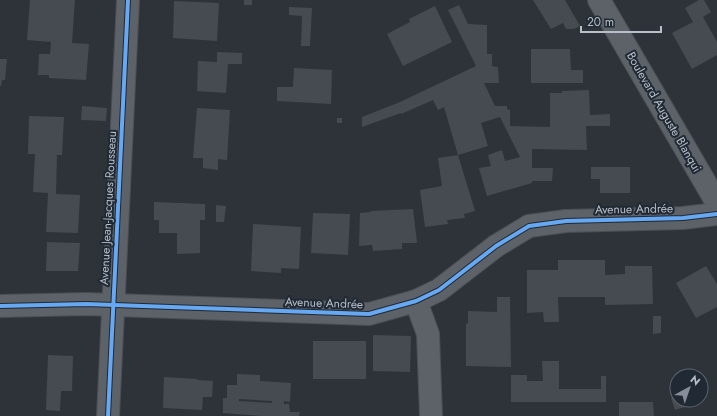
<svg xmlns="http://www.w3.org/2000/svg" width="717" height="416" font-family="Jost,sans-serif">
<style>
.building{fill:#464b51;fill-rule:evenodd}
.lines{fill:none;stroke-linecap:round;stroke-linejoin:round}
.minor-casing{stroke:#4a4f54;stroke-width:24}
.minor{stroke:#5d6168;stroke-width:22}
.cycleway-casing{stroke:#202934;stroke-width:6}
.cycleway{stroke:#66a8f1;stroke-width:4}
.labels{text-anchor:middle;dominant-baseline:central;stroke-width:4;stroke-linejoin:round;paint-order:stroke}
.street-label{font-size:12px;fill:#b7bfc9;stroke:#202934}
</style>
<rect width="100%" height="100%" fill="#2d3339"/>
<!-- building -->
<g class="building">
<polygon points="30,0 75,0 72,43 89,44 86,80 49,78 49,75 38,75 39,54 50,54 51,42 27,40"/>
<rect x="244" y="0" width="8" height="5"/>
<polygon points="533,0 565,0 580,26 574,29 566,29 563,23 551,29"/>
<polygon points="699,0 704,0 711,12 703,17 717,42 717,55 692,69 672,33 693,22 685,8"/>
<polygon points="174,1 219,3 217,41 173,38"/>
<polygon points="459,5 468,24 487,25 487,54 492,54 492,66 498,67 499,83 484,83 495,106 507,106 507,109 510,110 510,126 550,127 550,93 562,93 562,91 589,90 590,115 610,114 610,126 586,126 587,150 532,149 532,168 553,168 552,181 532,181 532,183 487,196 479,168 491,166 488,155 502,150 505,161 520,157 500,117 481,123 488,146 458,155 475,211 464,214 465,218 447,220 448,224 425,227 420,190 442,186 438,158 458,155 444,107 438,110 433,100 401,114 401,113 362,127 362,117 400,102 476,66 448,10"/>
<polygon points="435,6 452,42 403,66 387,34 410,22 409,19"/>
<polygon points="289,7 312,8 310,46 301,46 302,16 289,15"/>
<polygon points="531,49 570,49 571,70 583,70 583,83 531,83"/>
<polygon points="217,52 242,53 242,64 228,64 226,93 197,91 198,61 217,62"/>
<polygon points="0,59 7,59 5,80 2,80 1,86 0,86"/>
<polygon points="294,68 332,70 331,104 277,101 277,87 293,87"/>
<polygon points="82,106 107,108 106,121 81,120"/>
<polygon points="197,108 230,110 227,160 218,159 218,170 203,168 203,158 193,158"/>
<polygon points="29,116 64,117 62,155 57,155 56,194 80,195 78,233 46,232 48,193 33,192 35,154 28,154"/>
<rect x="337" y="118" width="5" height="5"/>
<polygon points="591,167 630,167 630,193 600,193 600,179 591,179"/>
<polygon points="154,202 205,204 205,220 200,220 200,253 177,254 177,233 159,233 159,220 154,220"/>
<polygon points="216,205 226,206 224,222 216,222"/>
<polygon points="413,209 417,243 402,243 402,249 373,251 372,245 359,246 360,213 371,212 371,211"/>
<polygon points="313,213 350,214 348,255 311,253"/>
<polygon points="253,224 301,227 299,269 281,268 281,273 251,271"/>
<polygon points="47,242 80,243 78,271 46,271"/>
<polygon points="558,260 605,260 605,275 625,274 625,266 652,266 653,304 605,305 605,297 558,297 559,322 544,322 543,312 527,313 527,270 558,270"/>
<polygon points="706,266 717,284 717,307 696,318 676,283"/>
<polygon points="497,297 510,297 511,367 466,366 466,324 468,323 468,311 497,312"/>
<polygon points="653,316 661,316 661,333 653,334"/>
<polygon points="373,335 411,336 410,372 373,371"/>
<rect x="313" y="341" width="53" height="38"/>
<polygon points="48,355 73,356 72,391 61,391 60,411 46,410"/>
<polygon points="542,361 559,361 559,389 601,389 601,376 606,376 606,402 511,402 511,375 527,375 527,381 543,381"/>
<path d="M237 374 260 375V381L291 383 290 402 284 401V404H289L290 412H300L299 416H262L223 413V398H227V385H237ZM239 399 272 401V403L239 401Z"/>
<polygon points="164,377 197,379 198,380 213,381 212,397 203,397 202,410 163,408"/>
<polygon points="677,396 677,400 690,400 692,405 675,410 671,398"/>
<polygon points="619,402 653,402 654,416 619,416"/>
</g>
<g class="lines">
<!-- minor casing -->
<g class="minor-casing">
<g id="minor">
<polyline points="599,0 717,203"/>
<polyline points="416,301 428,334 431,416"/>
<polyline points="0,306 86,304 369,314 416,301 439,290 496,246 529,226 566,221 683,218 717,214"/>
<polyline points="108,416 128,0"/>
</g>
</g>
<!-- minor -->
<use href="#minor" class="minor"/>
<!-- cycleway casing -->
<g class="cycleway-casing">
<g id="cycleway">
<polyline points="0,306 86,304 369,314 416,301 439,290 496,246 529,226 566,221 683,218 717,214"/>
<polyline points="108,416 128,0"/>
</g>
</g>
<!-- cycleway -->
<use href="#cycleway" class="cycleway"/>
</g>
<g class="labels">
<!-- street labels -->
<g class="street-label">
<text transform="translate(664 112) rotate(60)">Boulevard Auguste Blanqui</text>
<text transform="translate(108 208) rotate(-87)">Avenue Jean-Jacques Rousseau</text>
<text transform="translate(634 209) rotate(-1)">Avenue Andrée</text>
<text transform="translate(324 303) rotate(2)">Avenue Andrée</text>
</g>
</g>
<!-- north arrow -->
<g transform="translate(689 388) rotate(40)"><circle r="19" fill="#202934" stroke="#5c6570"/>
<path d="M0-3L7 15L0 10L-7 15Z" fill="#878e97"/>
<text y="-6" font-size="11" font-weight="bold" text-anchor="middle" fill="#b7bfc9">N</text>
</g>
<!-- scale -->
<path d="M581 26v6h80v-6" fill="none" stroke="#b7bfc9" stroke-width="2"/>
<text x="587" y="26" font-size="12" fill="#b7bfc9" stroke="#202934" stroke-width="3" paint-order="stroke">20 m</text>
</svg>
